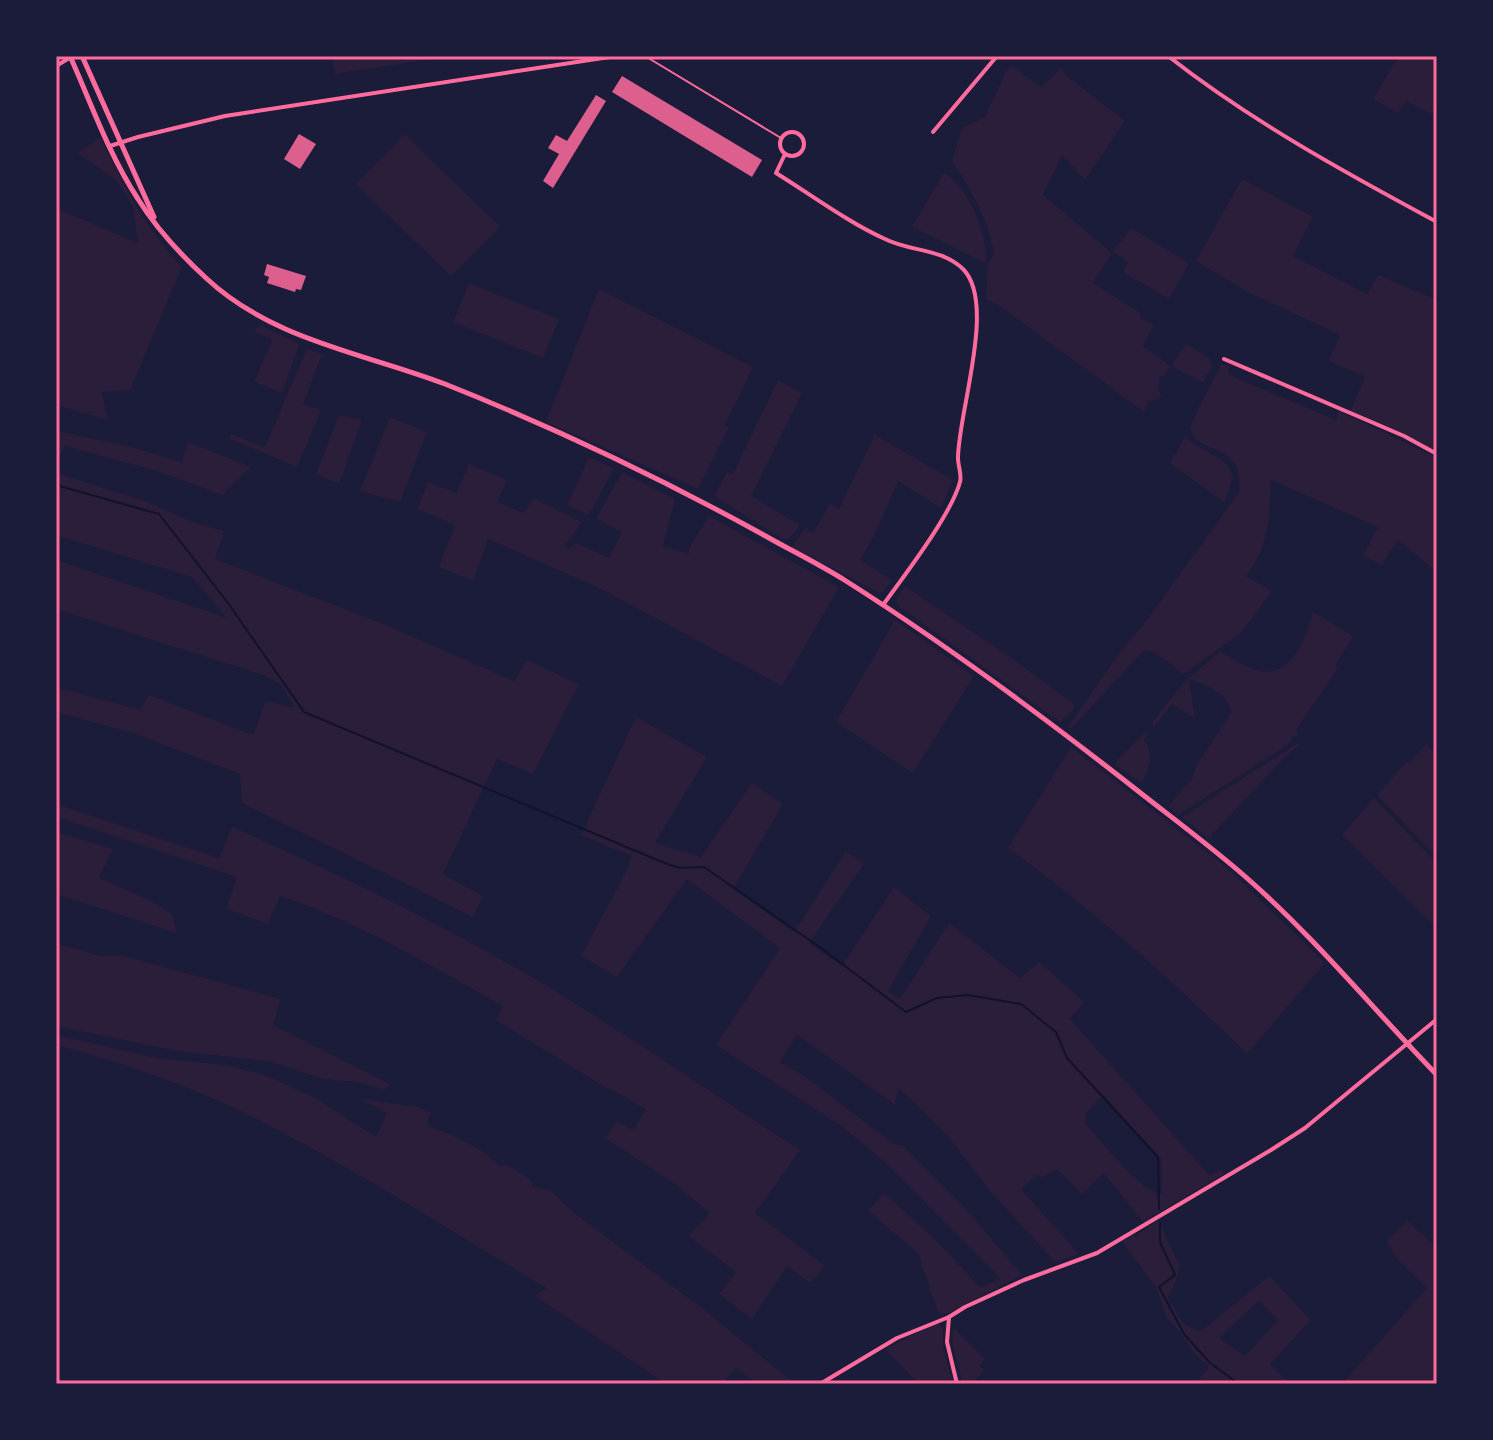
<svg xmlns="http://www.w3.org/2000/svg" width="1493" height="1440" font-family="'IBM Plex Serif',serif">
<style>
.green{fill:#2a1e3b;fill-rule:evenodd}
.lines{fill:none;stroke-linecap:round;stroke-linejoin:round}
.stream{stroke:#12122b;stroke-width:2}
.building{fill:#dd5f8e}
.service{stroke:#ff6b9d;stroke-width:2}
.minor{stroke:#ff6b9d;stroke-width:4}
.secondary{stroke:#ff6b9d;stroke-width:5}
.neatline{fill:none;stroke:#ff6b9d;stroke-width:3}
</style>
<rect width="100%" height="100%" fill="#1b1b3a"/>
<!-- green -->
<g class="green">
<polygon points="332,56 450,56 335,74"/>
<polygon points="1399,56 1437,56 1437,105 1431,114 1406,101 1398,113 1373,99"/>
<path d="M1012 66 1041 87 1061 68 1067 76 1125 121 1085 180 1062 155 1043 195 1112 253 1093 283 1142 314 1140 318 1154 325 1143 346 1171 366 1186 344 1210 359 1212 366 1203 383 1171 366 1164 376H1160L1159 387 1161 398 1148 402 1144 412 997 304 986 300 988 265 994 253C988 219 971 190 952 161L962 128 985 117 1006 71Z"/>
<polygon points="405,134 500,227 451,276 356,184"/>
<path d="M100 137C123 183 145 229 182 267L130 390 102 392 108 420 56 405V208L138 243 133 205 116 180 78 153Z"/>
<path d="M944 173C967 184 990 238 985 263L912 227Z"/>
<polygon points="1242,179 1313,217 1293,256 1367,294 1378,275 1437,300 1437,452 1393,429 1350,412 1365,377 1329,361 1340,335 1246,291 1196,261"/>
<polygon points="1131,228 1189,263 1169,299 1123,272 1128,262 1113,251"/>
<polygon points="469,283 559,319 543,358 453,322"/>
<polygon points="599,289 753,367 725,425 729,427 698,489 546,422"/>
<polygon points="261,325 299,344 282,393 254,382 272,340 254,331"/>
<polygon points="307,348 322,354 303,404 321,410 297,467 230,439 231,434 265,447"/>
<path d="M1221 365H1230L1228 373 1234 377 1336 420 1339 411 1437 458V572L1398 540 1382 565 1363 556 1378 527 1271 480C1268 519 1271 543 1246 576L1272 591 1241 633 1184 674 1154 652 1144 650 1071 729 1068 727 1117 656 1147 620 1239 492C1245 438 1193 456 1191 428 1190 422 1216 374 1221 365Z"/>
<polygon points="778,380 802,393 751,496 800,525 789,539 783,539 714,496 727,472 733,474"/>
<polygon points="339,415 362,420 339,484 316,474"/>
<polygon points="390,417 427,432 400,502 360,491"/>
<polygon points="57,431 127,446 182,462 188,442 251,467 222,495 157,471 65,446 59,458 56,457"/>
<polygon points="875,435 953,480 941,508 898,481 875,534 860,560 892,580 883,592 878,592 792,547 805,528 813,533 830,504 839,509"/>
<path d="M1185 436C1209 461 1249 455 1224 502L1170 463Z"/>
<polygon points="589,457 614,468 589,515 567,505"/>
<polygon points="469,464 505,479 505,485 497,502 524,513 534,498 582,522 565,546 569,549 577,543 609,558 622,532 596,519 622,472 675,499 663,546 689,554 689,548 709,516 839,587 782,686 599,588 488,539 473,581 439,567 455,525 417,509 428,482 456,493"/>
<polygon points="56,473 145,501 196,523 224,531 215,559 386,625 514,681 527,660 579,684 533,774 497,759 443,874 483,896 473,917 242,803 240,774 136,734 56,712 56,687 140,710 149,695 253,735 266,701 295,708 280,684 263,675 56,609 56,560 227,618 192,577 56,535"/>
<polygon points="905,586 1014,660 1074,704 1073,710 1060,722 900,607 896,601"/>
<path d="M1313 612 1353 636 1335 666 1338 668 1296 730 1298 735 1291 737V742L1282 749 1178 815 1168 806 1192 779 1196 766 1231 713C1230 693 1206 686 1189 679L1195 719 1172 704 1154 727 1152 722 1185 681 1220 652C1231 657 1242 665 1254 669 1291 683 1306 638 1313 612Z"/>
<polygon points="895,620 974,676 913,773 836,722"/>
<path d="M636 717 707 757 655 843 701 857 752 783 783 804 733 889 794 932 846 851 864 864 809 943 842 966 894 887 931 916 888 991 900 999 949 923 1020 978 1039 962 1084 1002 1070 1019 1210 1176 1222 1169 1224 1174 1143 1222 1104 1173 1082 1194 1057 1169 1042 1178 1037 1175 1021 1189 1079 1254 1055 1262 990 1191 947 1135 898 1087 895 1105 797 1035 780 1062 803 1075 894 1144 903 1146 968 1211 1022 1275 947 1314 938 1313 918 1253 868 1211 884 1193 934 1238 981 1288 1000 1278 886 1163 840 1125 716 1045 780 948 687 879 617 977 581 956 629 866 631 856 581 835ZM1103 1095 1161 1159 1162 1194C1139 1191 1102 1141 1085 1123L1086 1113Z"/>
<path d="M1144 733 1149 734 1144 739C1154 756 1150 767 1142 783L1114 764Z"/>
<polygon points="1298,743 1300,745 1281,761 1211,836 1211,840 1182,817"/>
<polygon points="1426,744 1437,755 1437,857 1377,795 1407,761 1410,763"/>
<path d="M1071 747 1226 867 1325 963 1247 1054C1172 980 1093 910 1008 848Z"/>
<polygon points="1374,798 1437,864 1437,928 1342,835"/>
<path d="M56 804 219 858 232 827C315 863 398 903 477 946 589 1007 693 1081 800 1150L755 1213 825 1266 810 1283 787 1266 752 1319 719 1294 736 1272 688 1236 710 1213 676 1185 605 1138 617 1121 633 1130 646 1109 595 1081 496 1020 503 1006C431 966 359 922 280 896L268 924 226 909 237 877 56 817Z"/>
<polygon points="56,832 113,849 99,878 148,899 172,914 177,933 56,894"/>
<polygon points="56,943 100,956 124,956 281,999 273,1025 390,1084 384,1090 357,1082 323,1079 268,1061 177,1051 56,1026"/>
<path d="M56 1035 157 1058 224 1065 262 1074 316 1098 376 1137 387 1113 360 1099 418 1107 431 1113 427 1122 430 1127C450 1133 487 1150 499 1166H510L532 1181V1187L550 1190 573 1212 707 1312 795 1384H757L736 1368 722 1384H666L535 1296 546 1288C444 1227 342 1160 234 1108 178 1082 116 1061 56 1045Z"/>
<path d="M1158 1221 1180 1266 1174 1286 1167 1298 1183 1323 1200 1332 1269 1276 1311 1320 1270 1364 1290 1384H1195L1209 1367 1195 1354 1179 1330 1167 1319 1156 1287 1122 1242 1133 1235 1137 1238 1139 1233ZM1259 1301 1278 1320 1245 1356 1219 1338Z"/>
<polygon points="1407,1221 1435,1246 1437,1245 1437,1384 1342,1384 1427,1288 1396,1257 1387,1242"/>
<polygon points="937,1323 943,1328 943,1348 953,1384 919,1384 885,1349"/>
<polygon points="953,1327 985,1359 979,1365 984,1371 971,1384 963,1384 952,1343"/>
</g>
<g class="lines">
<!-- stream -->
<g class="stream">
<polyline points="56,485 159,514 228,603 304,712 667,864 680,868 704,867 821,948 906,1012 937,998 968,995 1021,1004 1056,1032 1067,1058 1158,1157 1159,1209"/>
<polyline points="1160,1223 1160,1242 1175,1275 1159,1287 1184,1334 1209,1362 1239,1384"/>
</g>
</g>
<!-- building -->
<g class="building">
<polygon points="622,76 762,160 752,177 612,92"/>
<polygon points="596,95 606,101 553,188 543,181 559,154 548,148 556,135 567,141"/>
<polygon points="299,134 316,144 300,169 284,159"/>
<polygon points="267,264 306,276 301,290 296,289 295,292 267,283 269,277 264,275"/>
</g>
<g class="lines">
<!-- service -->
<polyline class="service" points="645,56 781,138"/>
<!-- minor -->
<g class="minor">
<path d="M1168 56C1251 121 1344 172 1437 222"/>
<polyline points="56,66 71,57"/>
<polyline points="933,132 997,56"/>
<circle cx="792" cy="144" r="12"/>
<polyline points="110,146 138,137 225,116 616,56"/>
<path d="M785 154 776 173C810 194 849 223 885 239 911 252 941 248 963 269 997 303 958 413 958 458 958 466 962 475 960 482 951 515 904 576 883 605"/>
<polyline points="1224,359 1404,436 1437,454"/>
<polyline points="949,1317 947,1342 957,1384"/>
<polyline points="820,1384 897,1338 949,1317 965,1307 1024,1280 1097,1253 1271,1150 1305,1128 1437,1019"/>
</g>
<!-- secondary -->
<g class="secondary">
<path d="M70 56C91 103 109 155 138 199 156 228 181 255 206 278 272 340 364 353 445 384 553 427 660 478 762 534 790 550 819 564 846 581 947 645 1044 717 1138 791 1175 820 1213 848 1248 879 1316 939 1374 1010 1437 1075"/>
<polyline points="82,56 154,217"/>
</g>
</g>
<!-- border -->
<rect width="1493" height="1440" fill="none" stroke="#1b1b3a" stroke-width="116"/>
<rect x="58" y="58" width="1377" height="1324" class="neatline"/>
</svg>
